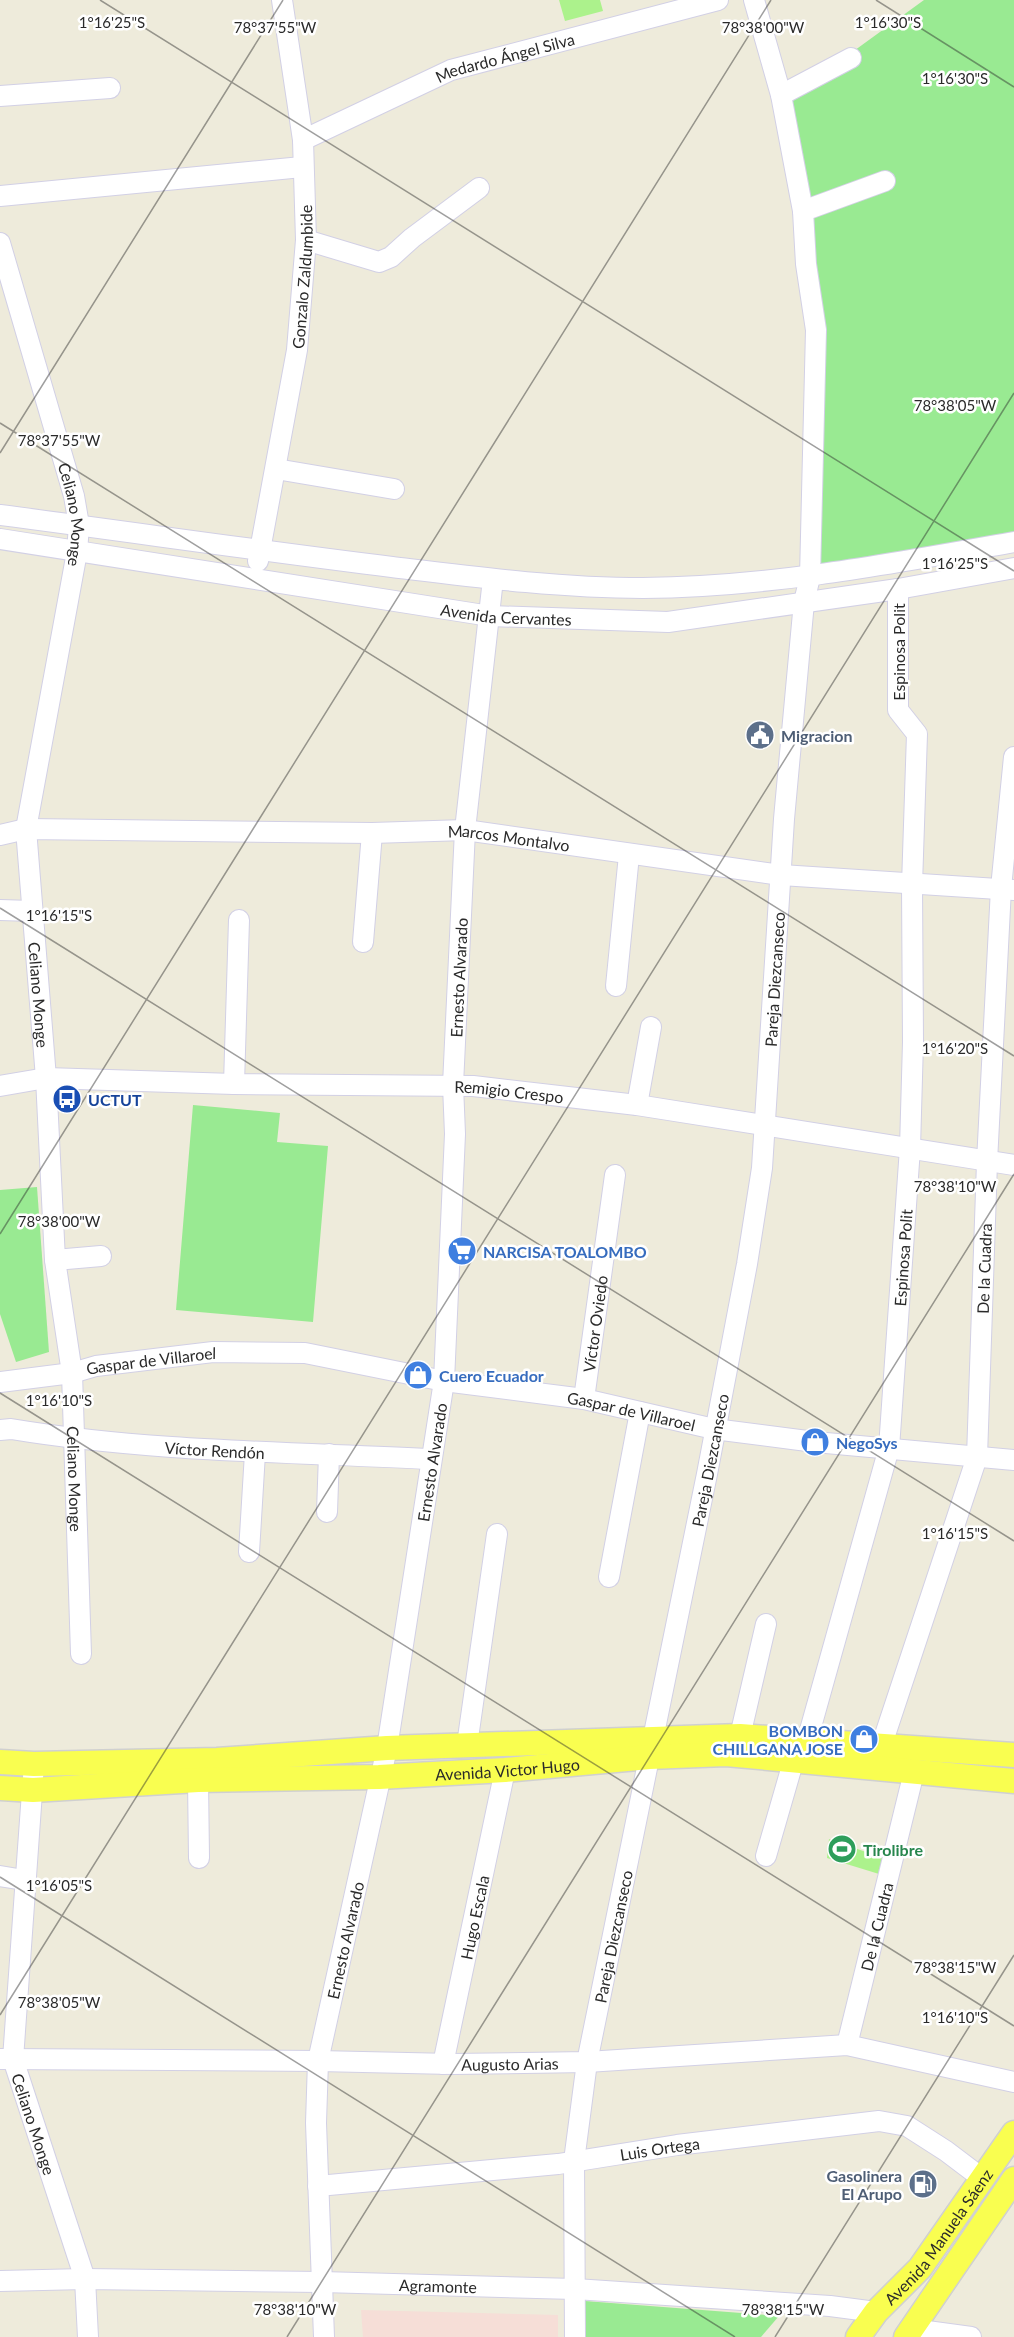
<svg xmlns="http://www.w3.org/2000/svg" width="1014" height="2337" font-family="Lato,sans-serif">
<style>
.medical{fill:#f6ded7}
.green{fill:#99ea92}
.pitch{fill:#acf28c}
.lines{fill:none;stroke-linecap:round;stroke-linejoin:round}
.minor-casing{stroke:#d2d0e5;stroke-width:22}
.major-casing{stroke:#d0d0d0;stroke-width:27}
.minor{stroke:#fff;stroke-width:20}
.major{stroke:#f9fe50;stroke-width:24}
.ticks{fill:none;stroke:#2a2a2a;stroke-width:1.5;stroke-opacity:0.45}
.labels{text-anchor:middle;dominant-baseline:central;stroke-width:5;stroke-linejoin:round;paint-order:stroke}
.street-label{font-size:16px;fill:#2a2a2a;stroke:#fff}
.service-label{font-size:16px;font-weight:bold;fill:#4e5e75;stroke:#fff;text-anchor:start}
.transit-label{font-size:16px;font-weight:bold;fill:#164399;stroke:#fff;text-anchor:start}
.shop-label{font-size:16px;font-weight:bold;fill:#366cbe;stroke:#fff;text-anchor:start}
.leisure-label{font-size:16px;font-weight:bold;fill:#27864d;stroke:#fff;text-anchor:start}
.ticks-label{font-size:15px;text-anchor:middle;fill:#2a2a2a;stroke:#fff;stroke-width:5;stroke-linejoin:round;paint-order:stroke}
</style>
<rect width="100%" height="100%" fill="#eeebdb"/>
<!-- medical -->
<polygon class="medical" points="361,2310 558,2315 558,2337 363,2337"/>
<!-- green -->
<g class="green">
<polygon points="924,0 1014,0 1014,534 816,570 826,337 789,98"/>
<polygon points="193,1105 280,1113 277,1142 328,1146 313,1322 176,1310"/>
<polygon points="37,1187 49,1352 16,1362 0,1314 0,1190"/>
<polygon points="585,2301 779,2316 761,2337 586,2337"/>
</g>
<!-- pitch -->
<g class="pitch">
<polygon points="559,0 600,0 603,11 565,21"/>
<polygon points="829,1839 883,1858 879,1874 827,1858"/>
</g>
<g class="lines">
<!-- minor casing -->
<g class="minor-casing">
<g id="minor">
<polyline points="754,0 781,95 803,211"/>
<polyline points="781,95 851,58"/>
<polyline points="0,96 110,88"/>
<path id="s1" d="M303 140 451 70 718 0"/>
<polyline points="0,196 302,167"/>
<polyline points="306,240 379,262 391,257 412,238 479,188"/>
<path id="s2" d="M0 243 74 496 79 525 77 552 26 829 46 1078 55 1260 72 1373 81 1654"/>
<polyline points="276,469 394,489"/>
<path d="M0 515C131 532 261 551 392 567 475 577 559 588 643 588 769 587 890 564 1014 542"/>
<path id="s3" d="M0 539 490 616 668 622 898 589 1014 568"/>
<path id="s4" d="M258 561 297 350 306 240 303 140 282 0"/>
<path id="s5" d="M0 835 26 829 372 833 465 830 781 875 1014 890"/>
<polyline points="0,910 32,911"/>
<polyline points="363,942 372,833"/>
<polyline points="616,986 629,855"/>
<polyline points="234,1084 239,920"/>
<path id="s6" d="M0 1086 46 1078 234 1084 473 1086 637 1105 1014 1165"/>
<polyline points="637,1105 651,1027"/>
<polyline points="55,1260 101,1256"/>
<path id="s7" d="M0 1382 72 1373 96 1366 213 1352 305 1353 444 1381 584 1399 714 1429 815 1442 1014 1460"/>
<path id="s8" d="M584 1399 615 1175"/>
<path id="s9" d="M0 1430 11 1429C150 1452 290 1452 431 1459"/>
<polyline points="327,1512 329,1454"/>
<polyline points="249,1552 255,1453"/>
<polyline points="609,1577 640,1412"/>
<polyline points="740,1736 766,1624"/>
<path id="s10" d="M807 1741 889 1448 910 1148 913 1042 912 885 917 734 898 710V589"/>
<polyline points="467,1745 497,1534"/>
<path id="s11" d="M880 1759 882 1744 977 1457 987 1162 1001 888 1014 757"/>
<path id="s12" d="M34 1764 13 2059 85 2279 88 2337"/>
<polyline points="198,1780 199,1858"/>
<polyline points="766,1856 794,1759"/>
<polyline points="0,1876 24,1880"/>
<path id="s13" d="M847 2045 914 1772"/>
<path id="s14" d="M0 2059 318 2061 452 2064 587 2062 847 2045 1014 2082"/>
<path id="s15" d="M443 2064 505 1770"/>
<path id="s16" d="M318 2186 558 2164 677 2145 879 2121 907 2126 946 2151 983 2179"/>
<path id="s17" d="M0 2281 85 2279 322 2282 575 2289 830 2306 876 2312"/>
<polyline points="912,2329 971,2337"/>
<path id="s18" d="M324 2337 316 2123 318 2061 387 1748 444 1381 455 1134 453 1085 465 830 493 579"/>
<path id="s19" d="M575 2337 574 2161 587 2062 707 1474 747 1264 762 1168 784 819 804 602 810 577 816 330 806 264 803 211 885 181"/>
</g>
</g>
<!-- major casing -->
<g class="major-casing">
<g id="major">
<polyline points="0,1762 34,1764 217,1760 387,1748 740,1736 1014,1755"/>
<path id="s20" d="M0 1788 33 1790 198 1780 379 1777 505 1770 649 1757 726 1754 1014 1781"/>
<path id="s21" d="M858 2337 876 2312 920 2268 1014 2133"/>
<polyline points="906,2337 1014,2179"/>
</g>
</g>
<!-- minor -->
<use href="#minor" class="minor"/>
<!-- major -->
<use href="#major" class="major"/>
</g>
<!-- ticks -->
<path class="ticks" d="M100 0 1014 571M876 0 1014 87M0 423 1014 1056M0 453 283 0M0 908 1014 1541M0 1234 771 0M0 1393 1014 2026M0 1877 735 2337M0 2015 1014 393M287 2337 1014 1174M775 2337 1014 1955"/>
<!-- icons -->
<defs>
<g id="civic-disc" transform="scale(1.5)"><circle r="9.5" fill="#5c6f8a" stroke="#fff"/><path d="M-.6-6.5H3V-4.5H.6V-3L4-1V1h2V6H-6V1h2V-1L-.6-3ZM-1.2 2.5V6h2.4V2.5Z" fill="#fff"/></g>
<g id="bus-disc" transform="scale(1.5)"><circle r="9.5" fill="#1a4fb4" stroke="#fff"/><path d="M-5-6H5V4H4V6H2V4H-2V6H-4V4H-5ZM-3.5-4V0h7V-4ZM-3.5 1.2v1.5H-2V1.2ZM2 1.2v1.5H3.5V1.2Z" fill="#fff"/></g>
<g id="supermarket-disc" transform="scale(1.5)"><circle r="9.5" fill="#3f7fe0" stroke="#fff"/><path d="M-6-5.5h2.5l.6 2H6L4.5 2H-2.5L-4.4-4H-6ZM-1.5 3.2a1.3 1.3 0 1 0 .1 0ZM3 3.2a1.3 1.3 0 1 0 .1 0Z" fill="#fff"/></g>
<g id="shop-disc" transform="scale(1.5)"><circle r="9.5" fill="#3f7fe0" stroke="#fff"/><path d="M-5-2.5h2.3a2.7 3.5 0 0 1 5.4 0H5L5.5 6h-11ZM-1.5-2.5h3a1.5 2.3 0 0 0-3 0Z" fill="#fff"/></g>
<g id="stadium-disc" transform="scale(1.5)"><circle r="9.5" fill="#2e9e5b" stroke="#fff"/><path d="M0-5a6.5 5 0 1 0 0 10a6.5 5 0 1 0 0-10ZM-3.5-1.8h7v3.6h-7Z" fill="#fff"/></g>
<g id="fuel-disc" transform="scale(1.5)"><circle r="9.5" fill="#5c6f8a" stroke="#fff"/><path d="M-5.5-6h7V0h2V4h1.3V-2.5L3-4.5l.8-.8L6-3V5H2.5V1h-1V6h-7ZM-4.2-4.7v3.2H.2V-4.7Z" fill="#fff"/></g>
</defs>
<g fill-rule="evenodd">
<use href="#civic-disc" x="760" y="735"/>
<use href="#bus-disc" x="67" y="1099"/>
<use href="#supermarket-disc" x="462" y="1251"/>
<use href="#shop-disc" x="418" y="1375"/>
<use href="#shop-disc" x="815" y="1442"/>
<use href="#shop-disc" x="864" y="1739"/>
<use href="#stadium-disc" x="842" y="1849"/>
<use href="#fuel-disc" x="923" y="2184"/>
</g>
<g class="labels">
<!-- street labels -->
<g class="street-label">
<text stroke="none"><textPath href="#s1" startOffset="219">Medardo Ángel Silva</textPath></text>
<text stroke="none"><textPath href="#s4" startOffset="288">Gonzalo Zaldumbide</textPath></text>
<text stroke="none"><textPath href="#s2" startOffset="282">Celiano Monge</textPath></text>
<text stroke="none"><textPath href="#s3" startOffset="512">Avenida Cervantes</textPath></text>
<text transform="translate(898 652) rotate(-90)">Espinosa Polit</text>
<text stroke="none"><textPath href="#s5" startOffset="510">Marcos Montalvo</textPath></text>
<text stroke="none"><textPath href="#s18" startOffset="1372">Ernesto Alvarado</textPath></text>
<text stroke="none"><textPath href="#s19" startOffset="1376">Pareja Diezcanseco</textPath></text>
<text stroke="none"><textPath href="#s2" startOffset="768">Celiano Monge</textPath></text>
<text stroke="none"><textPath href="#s6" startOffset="510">Remigio Crespo</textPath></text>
<text stroke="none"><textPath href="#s10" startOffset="495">Espinosa Polit</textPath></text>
<text stroke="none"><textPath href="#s11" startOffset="506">De la Cuadra</textPath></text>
<text stroke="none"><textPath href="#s8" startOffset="76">Víctor Oviedo</textPath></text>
<text stroke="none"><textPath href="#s7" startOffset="153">Gaspar de Villaroel</textPath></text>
<text stroke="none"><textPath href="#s7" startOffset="639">Gaspar de Villaroel</textPath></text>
<text stroke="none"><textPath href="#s9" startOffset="216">Víctor Rendón</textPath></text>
<text stroke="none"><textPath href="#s19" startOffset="890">Pareja Diezcanseco</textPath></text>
<text stroke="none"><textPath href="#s18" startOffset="886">Ernesto Alvarado</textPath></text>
<text stroke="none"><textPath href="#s2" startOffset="1254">Celiano Monge</textPath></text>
<text stroke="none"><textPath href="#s20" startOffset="508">Avenida Victor Hugo</textPath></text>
<text stroke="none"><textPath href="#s15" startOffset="150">Hugo Escala</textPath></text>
<text stroke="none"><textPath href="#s13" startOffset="122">De la Cuadra</textPath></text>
<text stroke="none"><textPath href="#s19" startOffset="404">Pareja Diezcanseco</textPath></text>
<text stroke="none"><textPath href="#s18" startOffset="400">Ernesto Alvarado</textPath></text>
<text stroke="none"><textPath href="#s14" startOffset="510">Augusto Arias</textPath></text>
<text stroke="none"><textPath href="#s12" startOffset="364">Celiano Monge</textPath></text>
<text stroke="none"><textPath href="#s16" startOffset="344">Luis Ortega</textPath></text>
<text stroke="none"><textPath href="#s21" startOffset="129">Avenida Manuela Sáenz</textPath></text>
<text stroke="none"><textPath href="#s17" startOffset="438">Agramonte</textPath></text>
</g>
<!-- service labels -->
<g class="service-label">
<text x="781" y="735">Migracion</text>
<text x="902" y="2175" text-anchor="end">Gasolinera<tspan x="902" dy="18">El Arupo</tspan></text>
</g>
<!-- transit labels -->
<g class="transit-label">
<text x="88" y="1099">UCTUT</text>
</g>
<!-- shop labels -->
<g class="shop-label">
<text x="483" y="1251">NARCISA TOALOMBO</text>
<text x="439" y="1375">Cuero Ecuador</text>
<text x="836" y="1442">NegoSys</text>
<text x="843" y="1730" text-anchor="end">BOMBON<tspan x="843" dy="18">CHILLGANA JOSE</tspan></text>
</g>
<!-- leisure labels -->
<g class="leisure-label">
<text x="863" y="1849">Tirolibre</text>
</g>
</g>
<g class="ticks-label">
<text x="112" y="28">1°16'25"S</text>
<text x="888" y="28">1°16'30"S</text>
<text x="275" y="33">78°37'55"W</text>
<text x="763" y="33">78°38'00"W</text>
<text x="955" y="84">1°16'30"S</text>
<text x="955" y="411">78°38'05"W</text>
<text x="59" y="446">78°37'55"W</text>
<text x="955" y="569">1°16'25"S</text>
<text x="59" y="921">1°16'15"S</text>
<text x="955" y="1054">1°16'20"S</text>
<text x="955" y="1192">78°38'10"W</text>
<text x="59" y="1227">78°38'00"W</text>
<text x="59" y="1406">1°16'10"S</text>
<text x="955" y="1539">1°16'15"S</text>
<text x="59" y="1891">1°16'05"S</text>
<text x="955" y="1973">78°38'15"W</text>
<text x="59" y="2008">78°38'05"W</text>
<text x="955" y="2023">1°16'10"S</text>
<text x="295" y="2315">78°38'10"W</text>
<text x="783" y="2315">78°38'15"W</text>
</g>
</svg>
